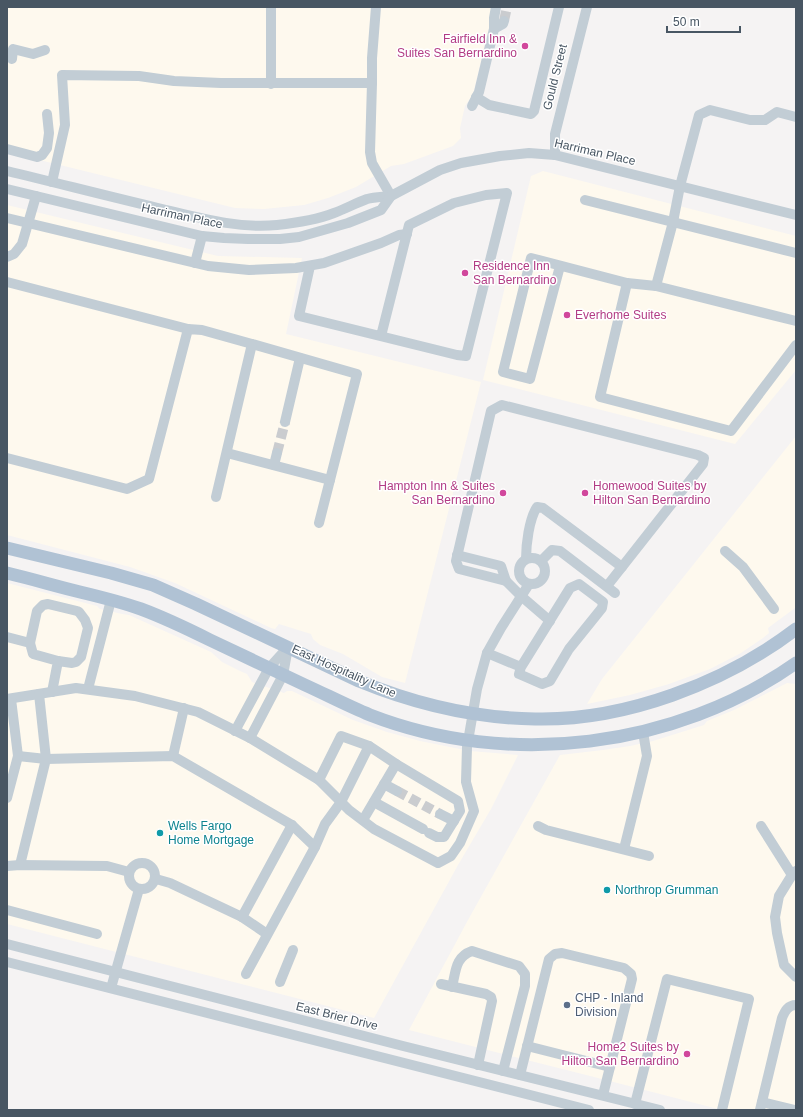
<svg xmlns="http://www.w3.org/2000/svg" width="803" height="1117" font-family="Helvetica,sans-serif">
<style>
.commercial{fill:#fef9ee}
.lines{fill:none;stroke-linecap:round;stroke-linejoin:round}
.minor-tunnel{stroke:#cacccf;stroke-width:10;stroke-dasharray:10 5;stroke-linecap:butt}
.minor{stroke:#c2cdd5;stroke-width:10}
.major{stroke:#b0c2d4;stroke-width:13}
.hotel-dot{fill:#d1479c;stroke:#fff;stroke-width:1.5}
.culture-dot{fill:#0f9aa8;stroke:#fff;stroke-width:1.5}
.service-dot{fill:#5c6f8a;stroke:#fff;stroke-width:1.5}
.labels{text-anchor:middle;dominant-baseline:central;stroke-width:3;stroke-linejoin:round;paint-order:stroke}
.hotel-label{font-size:12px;fill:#b23c85;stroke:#fff;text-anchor:end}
.street-label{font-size:12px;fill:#485663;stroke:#fff}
.culture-label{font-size:12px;fill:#0d838f;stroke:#fff;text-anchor:start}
.service-label{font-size:12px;fill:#4e5e75;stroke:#fff;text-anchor:start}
</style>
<rect width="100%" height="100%" fill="#f5f3f3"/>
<!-- commercial -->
<g class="commercial">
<polygon points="7,7 494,7 473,94 465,106 460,128 461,138 453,146 404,164 391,166 356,187 328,198 304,205 264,209 235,208 7,152"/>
<polygon points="543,171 796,236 796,370 735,444 483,380 531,176"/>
<polygon points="7,205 218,256 302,258 286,334 481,382 405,683 382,677 343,654 320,645 313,639 311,634 279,624 275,629 271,628 175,583 130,567 7,535"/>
<polygon points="796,436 796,608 795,608 768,628 769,633 763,638 741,653 710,669 669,684 630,695 587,704 602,679"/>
<polygon points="7,583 97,606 100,609 122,614 129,615 211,652 222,662 240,671 247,674 252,682 284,693 287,691 292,691 353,720 387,732 420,741 470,751 518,755 491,809 458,865 374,1018 7,924"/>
<polygon points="787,683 796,684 796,1110 722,1110 598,1078 409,1030 468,920 560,755 603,750 630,746 653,741 704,725 707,721 734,710"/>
</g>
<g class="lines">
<!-- minor-tunnel -->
<g class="minor-tunnel">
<polyline points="504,21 507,7"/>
<polyline points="277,453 285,422"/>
<polyline points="397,791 440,814"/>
</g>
<!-- minor -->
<g class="minor">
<polyline points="271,7 271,84"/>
<polyline points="494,29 503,24 504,21"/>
<polyline points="12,59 13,49 33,54 45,50"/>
<polyline points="372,83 372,58 376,7"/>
<polyline points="476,97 489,105 531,114 534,111 559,7"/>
<polyline points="472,106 479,92 494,29 494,18 496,7"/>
<polyline points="796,117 777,112 765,120 750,120 710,110 699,115 680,186 673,222 656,286 796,321"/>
<polyline points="7,149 37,157 42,155 47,148 49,133 47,114"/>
<polyline points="555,155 555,134 587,7"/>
<path d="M7 171C57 183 107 196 158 208 197 217 237 229 277 225 296 223 316 220 334 213 345 209 356 203 367 199 375 197 384 197 391 196"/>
<polyline points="52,182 65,125 62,75 139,76 174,81 221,83 372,83 370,152 372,163 391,196"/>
<polyline points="7,189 202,236 224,238 248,239 280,239 299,237 348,223 381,210 391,196 440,170 461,163 500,156 529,153 555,155 796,215"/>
<polyline points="585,200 796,253"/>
<polyline points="7,218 208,266 249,270 296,268 324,263 381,243 399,235 407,234"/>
<polyline points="7,257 14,254 22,244 36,196"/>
<polyline points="195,263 202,236"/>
<polyline points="310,266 299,316 457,355 466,356 507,193 486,195 454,203 409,225 381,336"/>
<polyline points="560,266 530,379 503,372 531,258 627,283 656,286"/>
<polyline points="7,282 188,329"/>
<polyline points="627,283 600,397 731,431 796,345"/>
<polyline points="252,344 357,374 319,523"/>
<polyline points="285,422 300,358"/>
<polyline points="227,453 330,480"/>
<polyline points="7,458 127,489 149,479 188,329 202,330 252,344 216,497"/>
<polyline points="274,465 277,453"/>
<polyline points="725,551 743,567 774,609"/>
<polyline points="457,555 501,566 506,581"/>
<circle cx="532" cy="571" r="13"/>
<path d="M526 559C526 545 529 519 537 507L543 508 622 567"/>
<polyline points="541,561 552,550 560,551 615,593"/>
<polyline points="550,621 521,596 506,581 459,569 456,561 491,411 502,405 698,455 704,458 703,464 607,586"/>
<polyline points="7,637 30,643 33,654 58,661 52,692"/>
<polyline points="30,643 37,611 43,605 48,604 77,611 79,612 85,620 88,628 81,657 76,662 72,663 58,661"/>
<polyline points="487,653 521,667 570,588 579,584 603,602 602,608 569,649 550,681 542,684 519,674 521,667"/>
<polyline points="88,689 111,600"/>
<polyline points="7,699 76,688 135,696 198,712 250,738 319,780 349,810 374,829 438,863 451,856 460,843 474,811 466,782 467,747 477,689 487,653 501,628 529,584"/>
<polyline points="235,731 269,668 288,647"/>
<polyline points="250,738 283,675 288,647"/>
<polyline points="18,756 46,759 173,756 292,825 315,847"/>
<polyline points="173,756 184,708"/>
<polyline points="396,764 458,801 460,811 444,837 437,837 429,833"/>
<polyline points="319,780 341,736 369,746 396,764 363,820"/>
<polyline points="384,784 397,791"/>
<polyline points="7,798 18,756 11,699"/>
<polyline points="374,802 423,829"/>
<polyline points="440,814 454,821"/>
<polyline points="538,826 546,830 649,856"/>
<polyline points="761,826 792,875 796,871"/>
<polyline points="624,849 647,756 643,732"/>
<circle cx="142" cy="876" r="13"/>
<polyline points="20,865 46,759 39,694"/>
<polyline points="7,866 20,865 107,866 129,872"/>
<polyline points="792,875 779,896 775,917 777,933 784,965 796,977"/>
<polyline points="156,879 170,883 242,917 267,934"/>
<polyline points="7,910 97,934"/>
<polyline points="242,917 292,825"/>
<polyline points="7,944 403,1046 660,1110"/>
<polyline points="7,962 589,1110"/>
<polyline points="246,974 315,847 325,824 341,802 369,746"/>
<polyline points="280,982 293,950"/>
<polyline points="441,984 486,994 491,997 492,1001 478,1065"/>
<path d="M452 987C456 971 455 957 472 951L519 966 525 974V986L503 1071"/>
<polyline points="111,988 139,889"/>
<polyline points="527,1046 610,1067"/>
<polyline points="520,1075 549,959 555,954 562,953 624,968 631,974 632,979 603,1095"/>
<polyline points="762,1102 795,1110"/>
<polyline points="635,1104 667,979 749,999 722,1110"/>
<path d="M760 1110 782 1018C785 1011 788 1005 796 1005"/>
</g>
<!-- major -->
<g class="major">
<path d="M7 548 111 573 153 585 196 604 359 681C415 704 474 718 535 719 625 721 725 683 796 629"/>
<path d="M7 573C32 579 56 586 80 592 101 597 121 602 141 609 165 618 188 629 210 640 242 655 274 670 305 685 327 695 348 706 370 715 509 769 675 748 796 663"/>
</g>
</g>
<!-- markers -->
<g class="hotel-dot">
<circle cx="525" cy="46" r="4"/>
<circle cx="465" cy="273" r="4"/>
<circle cx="567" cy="315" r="4"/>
<circle cx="503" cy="493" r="4"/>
<circle cx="585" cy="493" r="4"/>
<circle cx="687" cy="1054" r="4"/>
</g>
<g class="culture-dot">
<circle cx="160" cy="833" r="4"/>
<circle cx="607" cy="890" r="4"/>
</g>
<circle class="service-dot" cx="567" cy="1005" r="4"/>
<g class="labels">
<!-- hotel labels -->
<g class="hotel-label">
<text x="517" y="39">Fairfield Inn &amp;<tspan x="517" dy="14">Suites San Bernardino</tspan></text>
<text x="473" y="266" text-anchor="start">Residence Inn<tspan x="473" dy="14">San Bernardino</tspan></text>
<text x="575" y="315" text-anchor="start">Everhome Suites</text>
<text x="495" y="486">Hampton Inn &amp; Suites<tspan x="495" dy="14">San Bernardino</tspan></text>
<text x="593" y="486" text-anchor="start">Homewood Suites by<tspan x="593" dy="14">Hilton San Bernardino</tspan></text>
<text x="679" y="1047">Home2 Suites by<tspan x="679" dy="14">Hilton San Bernardino</tspan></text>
</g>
<!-- street labels -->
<g class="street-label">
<text transform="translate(555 77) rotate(-76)">Gould Street</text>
<text transform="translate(595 152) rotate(13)">Harriman Place</text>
<text transform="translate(182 216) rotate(12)">Harriman Place</text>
<text transform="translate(344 671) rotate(24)">East Hospitality Lane</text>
<text transform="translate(337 1016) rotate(14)">East Brier Drive</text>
</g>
<!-- culture labels -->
<g class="culture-label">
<text x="168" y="826">Wells Fargo<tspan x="168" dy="14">Home Mortgage</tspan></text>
<text x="615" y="890">Northrop Grumman</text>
</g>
<!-- service labels -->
<g class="service-label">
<text x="575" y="998">CHP - Inland<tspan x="575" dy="14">Division</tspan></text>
</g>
</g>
<!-- border -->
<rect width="803" height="1117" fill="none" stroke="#485663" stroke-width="16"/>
<!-- scale -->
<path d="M667 26v6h73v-6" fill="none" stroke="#485663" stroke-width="2"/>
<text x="673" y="26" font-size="12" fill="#485663" stroke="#ffffff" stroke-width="3" paint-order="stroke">50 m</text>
</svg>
